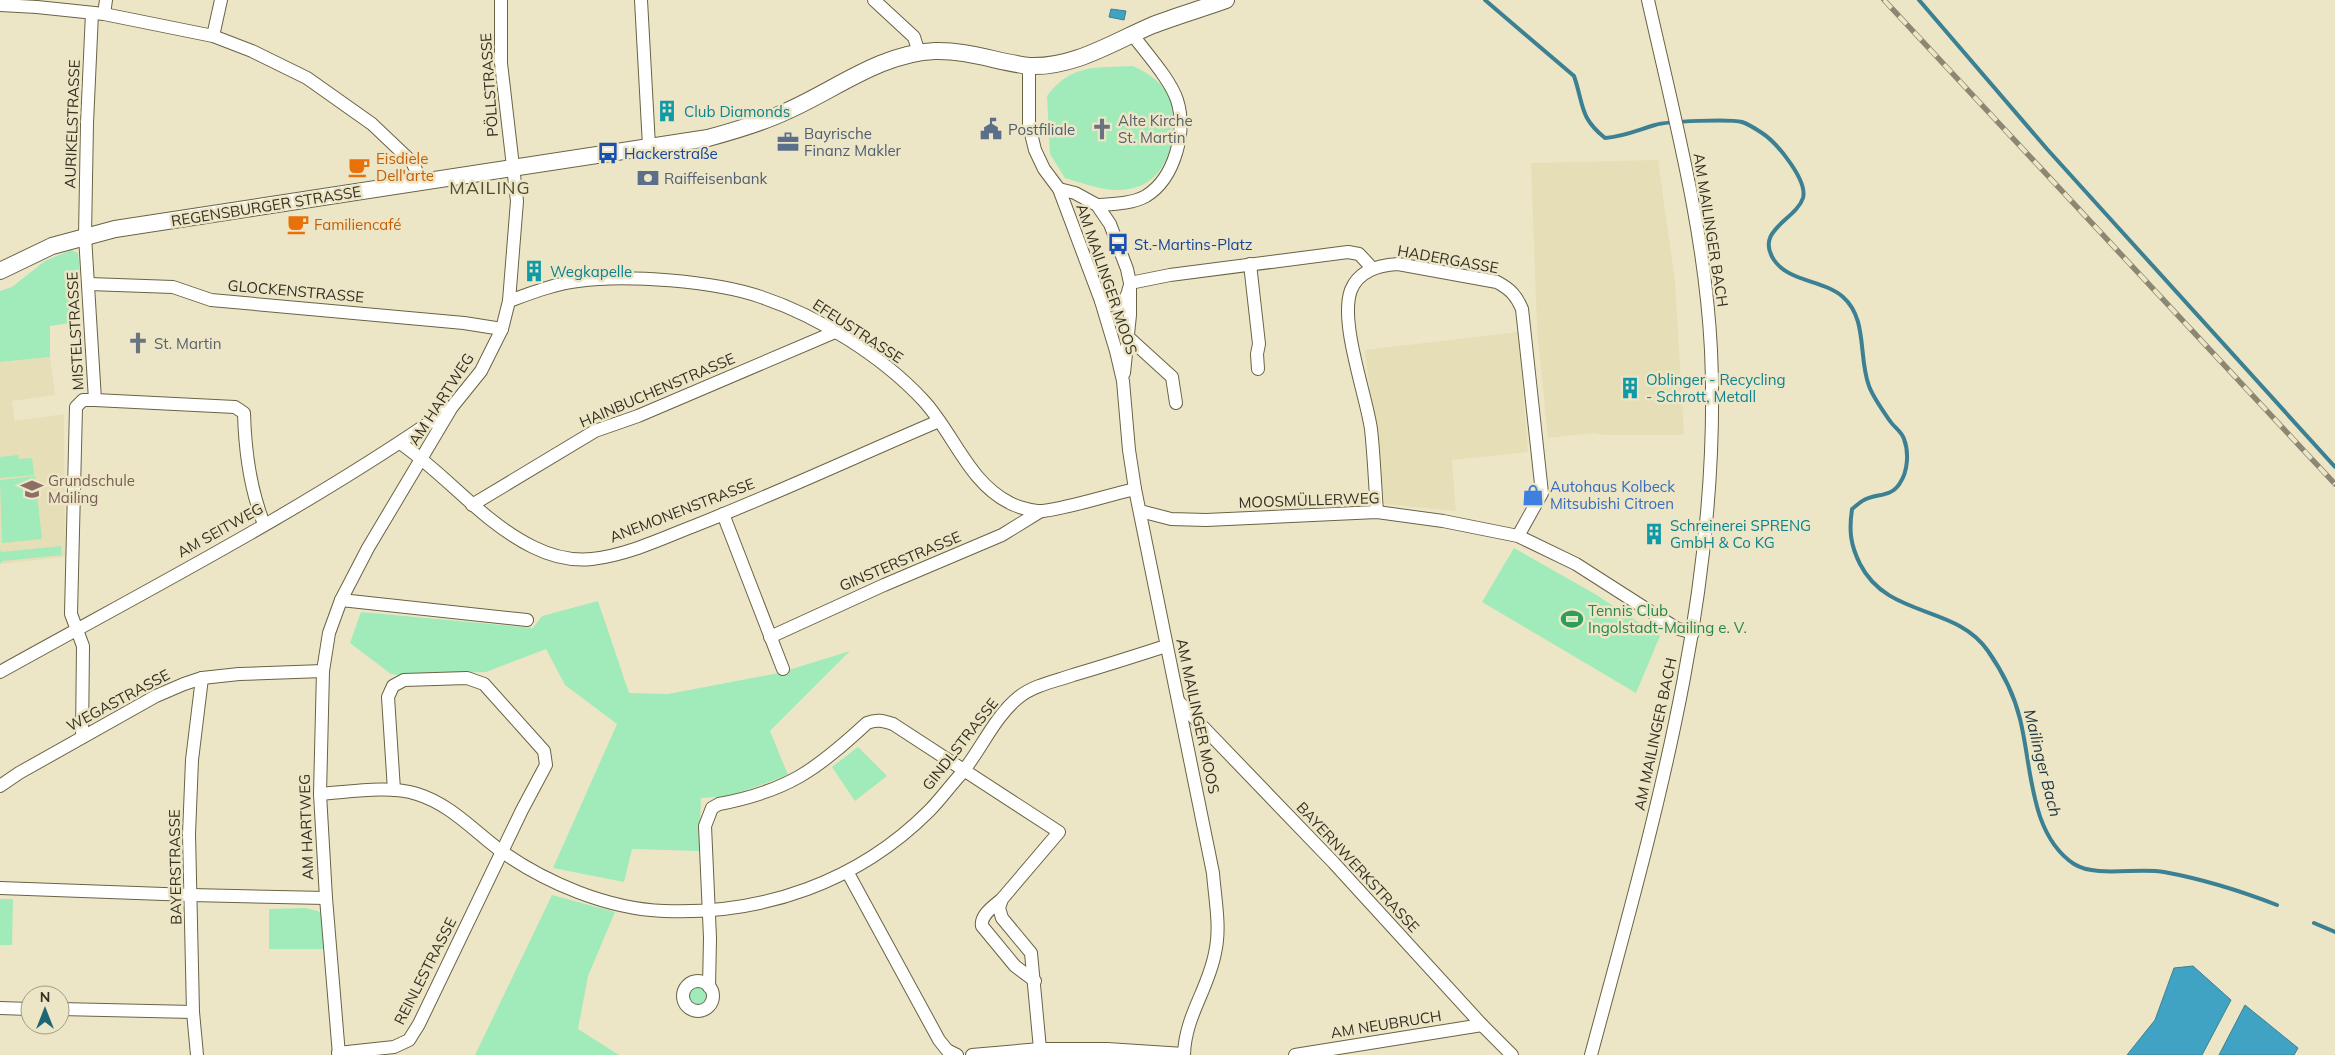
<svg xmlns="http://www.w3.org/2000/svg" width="2335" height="1055" font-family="Mulish,sans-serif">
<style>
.built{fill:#e6deb6}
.green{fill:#a0ebb9}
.water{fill:#40a3c3;stroke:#3c8093}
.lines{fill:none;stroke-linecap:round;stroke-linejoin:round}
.stream{stroke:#3c8093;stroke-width:4}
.minor-casing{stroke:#696346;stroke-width:14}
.tertiary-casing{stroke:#696346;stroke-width:18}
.minor{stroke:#fff;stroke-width:12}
.tertiary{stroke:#fff;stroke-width:16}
.rail-casing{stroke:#8c8772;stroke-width:5.5}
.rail{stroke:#ede6c6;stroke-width:4;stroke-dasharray:11;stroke-linecap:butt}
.labels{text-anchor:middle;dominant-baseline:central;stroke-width:5;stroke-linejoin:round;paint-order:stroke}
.street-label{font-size:15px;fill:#333024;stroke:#ede6c6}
.culture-label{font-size:15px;fill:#0d838f;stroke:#ede6c6;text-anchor:start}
.worship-label{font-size:15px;fill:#5b616d;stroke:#ede6c6;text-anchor:start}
.service-label{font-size:15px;fill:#4e5e75;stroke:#ede6c6;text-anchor:start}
.transit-label{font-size:15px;fill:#164399;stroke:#ede6c6;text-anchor:start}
.food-label{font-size:15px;fill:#c56008;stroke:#ede6c6;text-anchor:start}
.education-label{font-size:15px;fill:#785e54;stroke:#ede6c6;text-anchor:start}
.shop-label{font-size:15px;fill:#366cbe;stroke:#ede6c6;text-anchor:start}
.leisure-label{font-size:15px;fill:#27864d;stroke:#ede6c6;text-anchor:start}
.water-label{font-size:16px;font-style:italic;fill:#223840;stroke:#ede6c6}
.quarter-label{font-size:18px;letter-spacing:1px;fill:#524c30;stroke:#ede6c6}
</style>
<rect width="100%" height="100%" fill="#ede6c6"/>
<!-- built -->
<g class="built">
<polygon points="1658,160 1675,281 1684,435 1604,435 1594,433 1548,438 1537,329 1531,163"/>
<polygon points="1518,332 1528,452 1452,460 1456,511 1384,504 1365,350"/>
<polygon points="50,357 55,395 12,401 15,421 64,414 65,557 0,564 0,362"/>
</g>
<!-- green -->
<g class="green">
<path d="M1133 66C1147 72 1161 82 1169 95 1171 99 1171 105 1172 110 1177 142 1166 183 1129 189 1107 193 1086 184 1065 178L1050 154 1047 96C1072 63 1096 68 1133 66Z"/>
<polygon points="71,250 78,253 80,274 68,284 70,323 50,326 50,357 0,362 0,291 12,287 45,261"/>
<polygon points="18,455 19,459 32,458 34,475 0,478 0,457"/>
<polygon points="35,476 42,539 2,543 0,480"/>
<polygon points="61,546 62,555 2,561 0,564 0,548 1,552"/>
<polygon points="1514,548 1595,594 1660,636 1636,693 1482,602"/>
<polygon points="598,601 629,693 668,694 779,673 850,651 770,731 788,775 730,796 701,798 699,851 632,849 624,882 553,868 617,724 565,685 546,649 486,672 398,675 391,674 350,643 361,612 533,628 542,616"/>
<polygon points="858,747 887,776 855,801 832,767"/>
<polygon points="552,895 615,912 588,976 578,1029 619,1055 475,1055"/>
<polygon points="0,899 13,899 12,945 0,945"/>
<polygon points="305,908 318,911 324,917 324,949 269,949 269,909"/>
<circle cx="698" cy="996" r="12"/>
</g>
<!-- water -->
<g class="water">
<polygon points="1111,9 1126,11 1124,20 1109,17"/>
<polygon points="2193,966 2231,1000 2202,1055 2127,1055 2155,1020 2174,968"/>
<polygon points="2245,1005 2298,1048 2294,1055 2219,1055"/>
</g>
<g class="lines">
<!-- stream -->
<g class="stream">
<path d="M1485 0 1574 76C1584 105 1579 117 1605 138 1623 137 1638 130 1655 125 1667 121 1731 119 1742 122 1748 124 1756 129 1762 133 1776 142 1808 180 1803 198 1796 220 1754 230 1774 260 1789 282 1824 280 1843 297 1868 319 1858 357 1869 386 1873 397 1883 411 1890 421 1894 427 1902 432 1904 439 1909 452 1908 471 1900 483 1891 498 1876 493 1864 500 1860 502 1856 506 1852 509 1849 530 1850 544 1860 564 1888 619 1956 604 1988 651 2002 671 2014 694 2020 719 2032 766 2029 834 2074 864 2096 878 2139 867 2164 872 2202 879 2241 891 2277 905"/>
<polyline points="1919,0 2047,149 2335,467"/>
<polyline points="2314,923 2335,932"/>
</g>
<!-- minor casing -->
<g class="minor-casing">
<g id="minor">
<polyline points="641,0 649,146"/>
<polyline points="874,0 914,37 919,53"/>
<polyline points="0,5 37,7 104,14 213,36 252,51 307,78 372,124 412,162 422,182"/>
<polyline points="104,14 106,0"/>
<polyline points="213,36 221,0"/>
<path d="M1029 66V125L1035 150 1044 169 1059 189 1101 301 1116 351 1123 381 1129 450 1135 489 1213 873C1215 900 1221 927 1215 953 1208 990 1185 1016 1184 1055"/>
<polyline points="1059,189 1075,193 1097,205 1110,224 1127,269 1130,283 1130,315 1124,373"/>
<path d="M1097 205C1112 204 1132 204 1146 196 1175 178 1187 131 1177 100 1170 79 1146 53 1132 34"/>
<polyline points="1250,264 1259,344 1257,354 1258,369"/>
<polyline points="1130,283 1170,275 1348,252 1359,254 1372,268"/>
<polyline points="89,284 173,287 211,300 464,323 502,329"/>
<path d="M509 301C531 293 554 284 578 281 626 274 715 281 761 297 818 316 882 356 923 400 953 432 968 482 1010 503 1017 507 1035 512 1043 511 1073 507 1105 496 1135 489"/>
<path d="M1101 301C1115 309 1126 304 1129 288"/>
<polyline points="1128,337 1172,377 1176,403"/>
<path d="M95 400 235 407 244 413C245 451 250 489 264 524"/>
<path d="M400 443C447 475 482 522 533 547 551 556 572 561 592 559 629 555 665 537 699 524 780 492 859 455 939 421"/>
<polyline points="472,505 595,431 638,416 835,332"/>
<polyline points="1140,511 1171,519 1206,520 1377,512 1443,521 1518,536 1576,564 1676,628 1693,633"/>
<path d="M1377 512C1375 485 1374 456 1371 429 1366 394 1339 322 1351 290 1359 270 1379 265 1398 264L1497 282C1510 289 1516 295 1522 309L1542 493 1518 536"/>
<polyline points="723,514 783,669"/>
<polyline points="341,600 527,620"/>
<polyline points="770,637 884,585 1002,535 1041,511"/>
<path d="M0 672C151 588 307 508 449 409"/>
<polyline points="1179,702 1333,862 1482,1025 1512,1055"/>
<polyline points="82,737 83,646 71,614 76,407 83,400 95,400 85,236 87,123 92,13"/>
<polyline points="0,786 19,773 156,696 184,684 202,678 239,674 323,671"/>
<path d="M320 794C349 792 390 785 417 794 450 804 474 831 501 851 546 883 608 909 664 911 763 915 858 882 929 811 940 800 950 786 961 774 981 750 994 717 1019 697 1034 685 1056 681 1073 675 1104 666 1135 656 1166 646"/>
<polyline points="848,873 939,1040 947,1050 957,1055"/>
<polyline points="0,888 191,895 326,898"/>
<path d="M1002 899C994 906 980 915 982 926L1015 966 1035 981"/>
<circle cx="698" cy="996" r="15"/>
<path d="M709 987 710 938 705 826 712 808 719 804C788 791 816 770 867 723 877 719 883 721 893 724L1059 832 1002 899 999 908 1002 918 1031 953 1040 1049"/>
<polyline points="0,1008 30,1009"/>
<polyline points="60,1009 193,1012"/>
<polyline points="338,1053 394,1047 409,1040 419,1024 522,810 546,765 544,751 484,684 467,678 404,680 393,686 388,697 394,790"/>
<polyline points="197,1055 193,1012 189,834 192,760 202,678"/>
<polyline points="339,1055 326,898 320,794 323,671 329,633 341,600 368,548 452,407 481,371 502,329 509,301 517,201 501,63 501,0"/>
<polyline points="972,1055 1040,1049 1107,1049 1184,1054"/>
<polyline points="1295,1055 1482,1025"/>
<path d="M1591 1055C1653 824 1722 592 1711 350 1705 231 1674 116 1648 0"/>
</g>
</g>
<!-- tertiary casing -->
<g class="tertiary-casing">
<path id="tertiary" d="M0 271 52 246 115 229 708 138C734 131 762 123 787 111 835 90 881 53 935 51 966 50 998 62 1029 66 1074 68 1113 42 1153 25 1176 16 1201 9 1226 0"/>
</g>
<!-- minor -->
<use href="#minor" class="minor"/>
<!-- tertiary -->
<use href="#tertiary" class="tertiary"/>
<!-- rail casing -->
<g class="rail-casing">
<polyline id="rail" points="1884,0 2335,484"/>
</g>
<!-- rail -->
<use href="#rail" class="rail"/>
</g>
<!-- icons -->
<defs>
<g id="building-bare" transform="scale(1.725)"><path d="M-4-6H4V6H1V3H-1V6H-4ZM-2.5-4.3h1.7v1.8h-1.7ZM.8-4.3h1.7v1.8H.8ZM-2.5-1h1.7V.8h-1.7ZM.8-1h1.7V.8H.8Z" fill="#0f9aa8" stroke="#ede6c6" stroke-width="2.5" paint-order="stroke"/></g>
<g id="civic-bare" transform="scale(1.725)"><path d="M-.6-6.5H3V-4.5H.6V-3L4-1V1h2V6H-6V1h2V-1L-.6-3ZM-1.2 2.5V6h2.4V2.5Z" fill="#5c6f8a" stroke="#ede6c6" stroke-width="2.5" paint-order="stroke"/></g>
<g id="church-bare" transform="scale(1.725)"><path d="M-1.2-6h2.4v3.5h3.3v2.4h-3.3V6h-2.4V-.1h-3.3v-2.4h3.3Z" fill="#6b7280" stroke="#ede6c6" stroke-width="2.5" paint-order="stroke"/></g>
<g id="office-bare" transform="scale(1.725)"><path d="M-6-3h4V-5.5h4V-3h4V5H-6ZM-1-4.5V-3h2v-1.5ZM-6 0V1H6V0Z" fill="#5c6f8a" stroke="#ede6c6" stroke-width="2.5" paint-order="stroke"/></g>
<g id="bus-bare" transform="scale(1.725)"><path d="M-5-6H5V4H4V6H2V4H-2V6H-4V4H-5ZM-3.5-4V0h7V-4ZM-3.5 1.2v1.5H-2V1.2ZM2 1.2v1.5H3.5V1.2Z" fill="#1a4fb4" stroke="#ede6c6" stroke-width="2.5" paint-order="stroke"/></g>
<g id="cafe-bare" transform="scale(1.725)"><path d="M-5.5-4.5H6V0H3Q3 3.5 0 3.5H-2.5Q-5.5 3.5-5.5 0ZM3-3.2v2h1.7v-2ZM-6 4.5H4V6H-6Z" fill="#e8710a" stroke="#ede6c6" stroke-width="2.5" paint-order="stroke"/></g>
<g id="bank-bare" transform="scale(1.725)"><path d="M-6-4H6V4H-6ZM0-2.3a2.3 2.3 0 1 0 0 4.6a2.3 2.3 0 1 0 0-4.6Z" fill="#5c6f8a" stroke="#ede6c6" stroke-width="2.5" paint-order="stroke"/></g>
<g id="school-bare" transform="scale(1.725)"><path d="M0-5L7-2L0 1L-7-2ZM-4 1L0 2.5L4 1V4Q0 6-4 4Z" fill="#8d6e63" stroke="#ede6c6" stroke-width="2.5" paint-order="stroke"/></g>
<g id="shop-bare" transform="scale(1.725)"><path d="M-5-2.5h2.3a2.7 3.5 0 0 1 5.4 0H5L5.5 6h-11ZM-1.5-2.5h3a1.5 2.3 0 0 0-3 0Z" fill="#3f7fe0" stroke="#ede6c6" stroke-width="2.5" paint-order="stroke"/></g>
<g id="stadium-bare" transform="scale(1.725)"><path d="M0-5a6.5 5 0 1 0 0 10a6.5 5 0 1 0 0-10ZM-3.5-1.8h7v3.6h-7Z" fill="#2e9e5b" stroke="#ede6c6" stroke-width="2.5" paint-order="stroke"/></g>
</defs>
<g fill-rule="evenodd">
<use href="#building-bare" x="667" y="111"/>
<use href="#civic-bare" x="991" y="129"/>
<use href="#church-bare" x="1102" y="129"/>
<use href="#office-bare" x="788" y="142"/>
<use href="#bus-bare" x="608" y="153"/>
<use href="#cafe-bare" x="359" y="167"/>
<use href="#bank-bare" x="648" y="178"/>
<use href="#cafe-bare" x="298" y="224"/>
<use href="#bus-bare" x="1118" y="244"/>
<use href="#building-bare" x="534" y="271"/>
<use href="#church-bare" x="138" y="343"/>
<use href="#building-bare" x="1630" y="388"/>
<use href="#school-bare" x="32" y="489"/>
<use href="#shop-bare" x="1533" y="495"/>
<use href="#building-bare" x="1654" y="534"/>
<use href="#stadium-bare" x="1572" y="619"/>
</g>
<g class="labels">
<!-- street labels -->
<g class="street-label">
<text transform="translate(489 85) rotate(-94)">PÖLLSTRASSE</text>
<text transform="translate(72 124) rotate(-88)">AURIKELSTRASSE</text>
<text transform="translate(266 206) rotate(-9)">REGENSBURGER STRASSE</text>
<text transform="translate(1711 230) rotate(81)">AM MAILINGER BACH</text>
<text transform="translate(1448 259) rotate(10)">HADERGASSE</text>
<text transform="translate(1107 279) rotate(71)">AM MAILINGER MOOS</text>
<text transform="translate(296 291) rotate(5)">GLOCKENSTRASSE</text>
<text transform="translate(75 331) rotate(-93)">MISTELSTRASSE</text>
<text transform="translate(858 331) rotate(33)">EFEUSTRASSE</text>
<text transform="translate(657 390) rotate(-23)">HAINBUCHENSTRASSE</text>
<text transform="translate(441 399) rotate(-57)">AM HARTWEG</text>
<text transform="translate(1309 500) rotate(-2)">MOOSMÜLLERWEG</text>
<text transform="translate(682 510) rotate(-21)">ANEMONENSTRASSE</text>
<text transform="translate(220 530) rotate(-29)">AM SEITWEG</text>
<text transform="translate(900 561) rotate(-23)">GINSTERSTRASSE</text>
<text transform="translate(118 700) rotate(-28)">WEGASTRASSE</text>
<text transform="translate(1198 716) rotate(78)">AM MAILINGER MOOS</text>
<text transform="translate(1655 734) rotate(-78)">AM MAILINGER BACH</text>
<text transform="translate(960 744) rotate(-52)">GINDLSTRASSE</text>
<text transform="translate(306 827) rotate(-92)">AM HARTWEG</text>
<text transform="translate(175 867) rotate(-91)">BAYERSTRASSE</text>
<text transform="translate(1358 867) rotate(47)">BAYERNWERKSTRASSE</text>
<text transform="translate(425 971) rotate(-63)">REINLESTRASSE</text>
<text transform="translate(1386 1024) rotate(-9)">AM NEUBRUCH</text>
</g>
<!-- culture labels -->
<g class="culture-label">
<text x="684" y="111">Club Diamonds</text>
<text x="550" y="271">Wegkapelle</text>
<text x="1646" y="379">Oblinger - Recycling<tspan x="1646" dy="17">- Schrott, Metall</tspan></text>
<text x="1670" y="525">Schreinerei SPRENG<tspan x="1670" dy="17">GmbH &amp; Co KG</tspan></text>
</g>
<!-- worship labels -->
<g class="worship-label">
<text x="1118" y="120">Alte Kirche<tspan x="1118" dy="17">St. Martin</tspan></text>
<text x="154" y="343">St. Martin</text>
</g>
<!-- service labels -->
<g class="service-label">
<text x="1008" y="129">Postfiliale</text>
<text x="804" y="133">Bayrische<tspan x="804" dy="17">Finanz Makler</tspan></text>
<text x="664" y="178">Raiffeisenbank</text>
</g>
<!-- transit labels -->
<g class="transit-label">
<text x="624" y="153">Hackerstraße</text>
<text x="1134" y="244">St.-Martins-Platz</text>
</g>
<!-- food labels -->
<g class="food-label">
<text x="376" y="158">Eisdiele<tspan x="376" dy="17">Dell'arte</tspan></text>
<text x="314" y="224">Familiencafé</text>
</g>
<!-- education labels -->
<g class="education-label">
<text x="48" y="480">Grundschule<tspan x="48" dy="17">Mailing</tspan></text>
</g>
<!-- shop labels -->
<g class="shop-label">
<text x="1550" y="486">Autohaus Kolbeck<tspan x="1550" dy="17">Mitsubishi Citroen</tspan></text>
</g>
<!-- leisure labels -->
<g class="leisure-label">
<text x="1588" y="610">Tennis Club<tspan x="1588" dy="17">Ingolstadt-Mailing e. V.</tspan></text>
</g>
<!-- water labels -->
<g class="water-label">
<text transform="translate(2043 763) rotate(76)">Mailinger Bach</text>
</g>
<!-- quarter labels -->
<g class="quarter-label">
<text x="490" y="187">MAILING</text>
</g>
</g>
<!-- north arrow -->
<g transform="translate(45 1010)"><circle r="24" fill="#ede6c6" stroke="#a39d85"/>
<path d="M0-4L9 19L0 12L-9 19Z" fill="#1e6674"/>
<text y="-8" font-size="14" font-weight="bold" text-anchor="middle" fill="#333024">N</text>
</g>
</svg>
